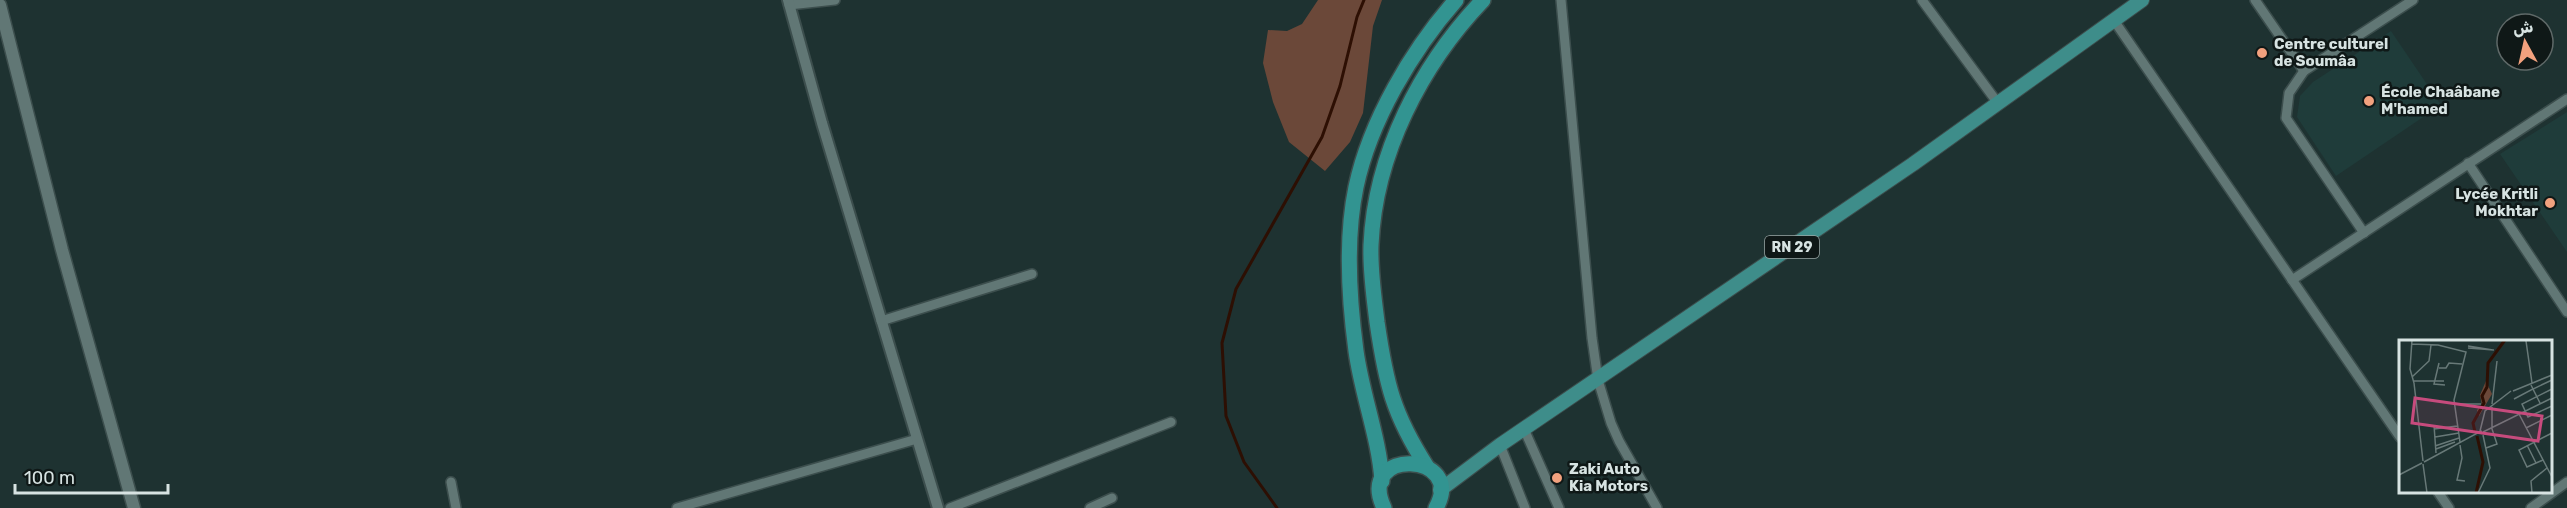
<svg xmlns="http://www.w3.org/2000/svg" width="2567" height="508" font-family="Rubik,'Noto Sans Arabic',sans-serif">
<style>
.built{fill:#1f3c3a}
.green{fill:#6b4839}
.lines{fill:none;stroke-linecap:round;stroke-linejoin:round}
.stream{stroke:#2d0f03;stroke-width:3}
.minor-casing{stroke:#3c4e4d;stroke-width:12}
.tertiary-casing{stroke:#3c4e4d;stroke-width:14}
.secondary-casing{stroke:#3c4e4d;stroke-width:15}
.primary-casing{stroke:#3c4e4d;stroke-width:16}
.trunk-casing{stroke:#3c4e4d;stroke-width:18}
.minor{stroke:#617775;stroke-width:9}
.tertiary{stroke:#617775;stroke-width:10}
.secondary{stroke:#617775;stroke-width:12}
.primary{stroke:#3e8d8a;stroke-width:14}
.trunk{stroke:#329491;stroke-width:15}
.poi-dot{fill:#f2a17e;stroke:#0f1817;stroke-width:2}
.labels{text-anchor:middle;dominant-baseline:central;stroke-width:5;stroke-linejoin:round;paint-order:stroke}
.shield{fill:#0f1817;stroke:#9ba6a5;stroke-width:1.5}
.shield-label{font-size:14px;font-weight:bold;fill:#d7e3e2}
.poi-label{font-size:15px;font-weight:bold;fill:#d7e3e2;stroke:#0f1817;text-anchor:start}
.inset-river{fill:none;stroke:#2d0f03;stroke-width:3}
.inset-road{fill:none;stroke:#687978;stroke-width:1.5}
.view{fill:#c74b7d;fill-opacity:0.15;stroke:#c74b7d;stroke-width:3}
.inset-edge{fill:none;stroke:#d7e3e2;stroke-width:3}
</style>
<rect width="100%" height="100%" fill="#1e3231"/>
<!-- built -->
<g class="built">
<polygon points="2391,31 2441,105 2336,176 2297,117 2300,96 2313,82"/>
<polygon points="2567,112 2567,252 2500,154"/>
</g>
<!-- green -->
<polygon class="green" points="1318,0 1382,0 1373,26 1363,113 1350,142 1325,171 1289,142 1273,102 1263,63 1268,30 1287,31 1302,24"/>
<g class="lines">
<!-- stream -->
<polyline class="stream" points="1277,508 1244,462 1226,416 1222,343 1236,289 1322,137 1340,86 1357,17 1364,0"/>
<!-- minor casing -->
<g class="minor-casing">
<g id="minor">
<polyline points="1561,0 1592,338 1598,380 1611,423 1619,441 1657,508"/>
<polyline points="1922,0 1997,102"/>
<polyline points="2255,0 2304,71 2413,0"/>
<polyline points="789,5 835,0"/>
<polyline points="2113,19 2400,437"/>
<polyline points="2304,71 2289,93 2286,118 2364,233"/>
<polyline points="2468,163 2567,312"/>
<polyline points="2292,280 2567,99"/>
<polyline points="881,321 1032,274"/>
<polyline points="1524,429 1559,508"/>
<polyline points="1500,445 1525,508"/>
<polyline points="451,482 456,508"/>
<polyline points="2438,492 2449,508"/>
<polyline points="677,508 917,439"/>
<polyline points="950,508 1171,422"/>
<polyline points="1090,508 1112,498"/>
<polyline points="2531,508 2567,482"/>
</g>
</g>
<!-- tertiary casing -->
<g class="tertiary-casing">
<polyline id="tertiary" points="788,0 822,123 938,508"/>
</g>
<!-- secondary casing -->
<g class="secondary-casing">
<polyline id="secondary" points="0,5 62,250 134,508"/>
</g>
<!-- primary casing -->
<g class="primary-casing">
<polyline id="primary" points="1440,490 1500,445 1913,164 2142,0"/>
</g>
<!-- trunk casing -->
<g class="trunk-casing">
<g id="trunk">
<path d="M1427 467C1393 414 1386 384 1377 322 1374 297 1370 271 1371 245 1375 154 1421 65 1483 0"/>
<path d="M1382 481C1379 437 1362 395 1356 351 1349 299 1345 240 1356 187 1370 121 1412 50 1456 0"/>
<path d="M1384 508C1355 446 1467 452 1436 508"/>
</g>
</g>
<!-- minor -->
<use href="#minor" class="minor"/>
<!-- tertiary -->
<use href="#tertiary" class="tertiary"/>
<!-- secondary -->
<use href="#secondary" class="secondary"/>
<!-- primary -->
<use href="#primary" class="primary"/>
<!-- trunk -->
<use href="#trunk" class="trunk"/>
</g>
<!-- markers -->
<g class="poi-dot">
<circle cx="2262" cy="53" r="6"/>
<circle cx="2369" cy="101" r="6"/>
<circle cx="2550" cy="203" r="6"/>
<circle cx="1557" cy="478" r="6"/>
</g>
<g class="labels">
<!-- shield labels -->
<rect class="shield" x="1765" y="236" width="54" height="22" rx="4.5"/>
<g class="shield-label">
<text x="1792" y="247">RN 29</text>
</g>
<!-- poi labels -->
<g class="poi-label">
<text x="2274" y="44">Centre culturel<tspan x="2274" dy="17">de Soumâa</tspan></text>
<text x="2381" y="92">École Chaâbane<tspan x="2381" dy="17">M'hamed</tspan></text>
<text x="2538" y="194" text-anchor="end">Lycée Kritli<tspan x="2538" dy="17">Mokhtar</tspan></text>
<text x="1569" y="469">Zaki Auto<tspan x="1569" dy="17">Kia Motors</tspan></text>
</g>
</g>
<!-- overview -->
<g transform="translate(2399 340)">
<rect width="153" height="153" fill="#1e3231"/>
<path d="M87 41 93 54 80 76 78 70 83 65 81 55Z" fill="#6b4839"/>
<path class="inset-river" d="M76 92 74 83 85 63 83 56 88 47 89 23 106 0M77 153 84 122 78 96"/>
<path class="inset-road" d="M13 0 11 29 15 43M127 1 133 43M13 4 39 5 67 12 55 60 61 102M69 6 94 10M69 8 95 10M40 23 35 44 46 45M40 28H47L50 23 63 24M13 37 30 21 32 5M14 41H45M15 43 24 121M153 49 123 64 129 77 153 66M114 51 153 35M115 59 134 49 132 45M141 63 134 49 153 40M55 64H82M93 64 98 21M120 74 153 137M35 85 37 113M127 88 153 75M35 89 58 86M81 91 86 71 112 51M84 92 153 58M36 97 60 93M61 105 63 118 58 140 66 141M128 105 137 123M36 106 60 98M87 108 98 104 93 89V67M37 109 56 102M144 120 128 127 120 110 153 93M25 122 82 91 83 94M24 124 28 153M0 135 23 123M79 153 91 128 84 95M133 153 132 141 148 128"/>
<path class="view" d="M16 58 143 76 139 101 13 83Z"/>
<rect width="153" height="153" class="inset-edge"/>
</g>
<!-- north arrow -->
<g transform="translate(2525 42) rotate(352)"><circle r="28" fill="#0f1817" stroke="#5f6968" stroke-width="1.5"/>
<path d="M0-4.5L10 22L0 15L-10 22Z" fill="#f2a17e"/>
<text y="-9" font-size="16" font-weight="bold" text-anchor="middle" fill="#d7e3e2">ش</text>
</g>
<!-- scale -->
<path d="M15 484v9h153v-9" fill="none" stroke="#d7e3e2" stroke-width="3"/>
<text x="24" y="484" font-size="18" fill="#d7e3e2" stroke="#0f1817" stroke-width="4.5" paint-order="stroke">100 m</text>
</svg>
